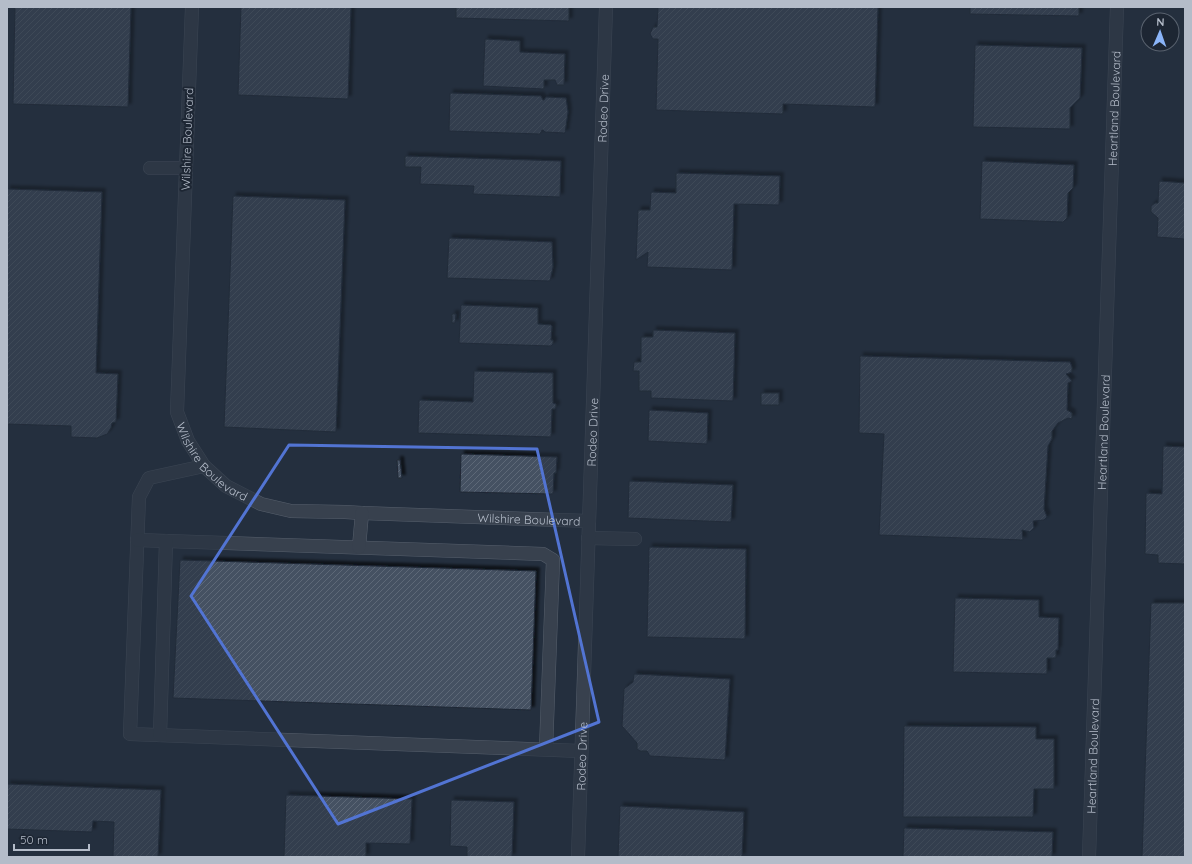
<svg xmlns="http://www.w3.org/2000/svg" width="1192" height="864" font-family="Quicksand,sans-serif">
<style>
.building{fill:url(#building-hatch);stroke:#1f2835;filter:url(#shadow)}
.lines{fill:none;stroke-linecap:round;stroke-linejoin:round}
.minor-casing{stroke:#565f6c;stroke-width:14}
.minor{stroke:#38414e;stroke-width:13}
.marked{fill:none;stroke:#5274d3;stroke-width:3;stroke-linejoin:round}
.labels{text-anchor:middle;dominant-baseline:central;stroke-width:4;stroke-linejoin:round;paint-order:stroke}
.street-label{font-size:12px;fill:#b4bcc9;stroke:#1d2633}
</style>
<defs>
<pattern id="building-hatch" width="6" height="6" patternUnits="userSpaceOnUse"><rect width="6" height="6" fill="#455162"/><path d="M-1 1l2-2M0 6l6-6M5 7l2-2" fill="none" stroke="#5d6877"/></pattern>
<filter id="shadow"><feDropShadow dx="3.5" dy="-3.5" stdDeviation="1" flood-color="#0009"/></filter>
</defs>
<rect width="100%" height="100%" fill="#242f3e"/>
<!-- building -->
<g class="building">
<polygon points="15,7 131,7 128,107 13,104"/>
<polygon points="241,7 351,7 348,99 238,95"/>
<polygon points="456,7 569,7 569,21 456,18"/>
<polygon points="658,7 878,7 875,107 783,104 783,114 656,110 658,39 653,39 650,34 653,27 657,27"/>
<polygon points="970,7 1079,7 1079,16 970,14"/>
<polygon points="485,39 520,41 520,52 565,54 564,85 557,85 555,80 544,80 544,89 483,86"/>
<polygon points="975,45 1082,48 1080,98 1070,108 1070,129 973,127"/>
<polygon points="450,93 541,96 543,100 544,100 546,97 566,98 568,112 565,133 545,132 543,130 542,130 540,134 449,131"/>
<polygon points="405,156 561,161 560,197 473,194 474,186 420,184 421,167 405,167"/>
<polygon points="982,161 1074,165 1073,188 1068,193 1067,218 1063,222 980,219"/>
<polygon points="676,173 780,176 779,205 734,204 732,270 647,267 648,252 636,260 638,210 650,210 651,192 676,193"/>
<polygon points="1159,181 1185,183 1185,239 1157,237 1158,218 1151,212 1151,206 1155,203 1158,203"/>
<polygon points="7,189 102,192 96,373 118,374 116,422 112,423 111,428 107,434 97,438 71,437 71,426 7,424"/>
<polygon points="233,196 345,200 336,432 224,427"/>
<polygon points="449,238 552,242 553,267 550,281 447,278"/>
<polygon points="461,305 538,308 538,324 551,325 552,326 551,340 553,340 553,344 551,346 459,343"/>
<polygon points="452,314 456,314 455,323 452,323"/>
<polygon points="653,330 735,333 733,401 651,398 651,391 639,391 639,371 633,371 634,362 641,362 641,337 653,337"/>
<polygon points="860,356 1070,362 1072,367 1072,372 1066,374 1072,381 1068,383 1067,410 1072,413 1072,419 1068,418 1058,423 1052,431 1052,439 1048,446 1044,509 1047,517 1044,520 1033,521 1034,528 1030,532 1022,530 1023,540 879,535 884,434 859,433"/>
<polygon points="474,371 553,373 553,403 556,404 556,407 555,409 552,409 551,437 418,433 419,400 473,402"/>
<rect x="761" y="393" width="18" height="12"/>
<polygon points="649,410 708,413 707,444 648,441"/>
<polygon points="1163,446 1185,447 1185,564 1158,563 1158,555 1145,554 1146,493 1162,494"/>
<polygon points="461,454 556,457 557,457 556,473 554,473 553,494 460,492"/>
<polygon points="397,460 400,460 402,478 398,478"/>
<polygon points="629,481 733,485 731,522 628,518"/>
<polygon points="649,547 746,549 745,639 647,637"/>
<polygon points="180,560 536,571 531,710 173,698"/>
<polygon points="955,598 1039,600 1039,617 1059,618 1058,650 1056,650 1056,658 1047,658 1047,674 953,672"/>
<polygon points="1151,603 1185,603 1185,857 1142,857"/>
<polygon points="634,674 730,679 725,760 650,756 647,751 640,751 637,749 637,743 622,726 624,689 633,682"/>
<polygon points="904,726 1036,727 1036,739 1054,739 1054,789 1034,789 1033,817 903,817"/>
<polygon points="7,784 161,790 158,857 113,857 114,822 93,821 92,832 7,829"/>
<polygon points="286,795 412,799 410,844 366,843 366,857 284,857"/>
<polygon points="451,800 514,802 512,857 467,857 467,847 450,846"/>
<polygon points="620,806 744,812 742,857 618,857"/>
<polygon points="904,828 1053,832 1052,857 903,857"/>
</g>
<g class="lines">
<!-- minor casing -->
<g class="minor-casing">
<g id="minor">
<path id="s1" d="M192 7 177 412 188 441 204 466 226 486 261 504 291 511 345 512 362 513 589 521"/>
<polyline points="150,168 185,168"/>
<polyline points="204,466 149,478 139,497 130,734 581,751"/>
<polyline points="588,538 635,539"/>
<polyline points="137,540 543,554 553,560 546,749"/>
<polyline points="359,547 362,513"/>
<polyline points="160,735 166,541"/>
<path id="s2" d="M578 857C587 574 597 290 606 7"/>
<path id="s3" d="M1089 857 1117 7"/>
</g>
</g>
<!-- minor -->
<use href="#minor" class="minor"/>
</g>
<!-- marked area -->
<path d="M0 0H1192V864H0ZM289 445 537 449 599 722 338 824 191 596Z" fill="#242f3e" fill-opacity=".55" fill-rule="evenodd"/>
<path class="marked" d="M289 445 537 449 599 722 338 824 191 596Z"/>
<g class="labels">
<!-- street labels -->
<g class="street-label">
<text stroke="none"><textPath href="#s2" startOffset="749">Rodeo Drive</textPath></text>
<text stroke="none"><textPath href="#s3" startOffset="749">Heartland Boulevard</textPath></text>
<text transform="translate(187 139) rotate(-88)">Wilshire Boulevard</text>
<text stroke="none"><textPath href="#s2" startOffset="425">Rodeo Drive</textPath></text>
<text stroke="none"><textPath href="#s3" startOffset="425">Heartland Boulevard</textPath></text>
<text stroke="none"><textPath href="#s1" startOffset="468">Wilshire Boulevard</textPath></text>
<text stroke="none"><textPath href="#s1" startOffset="804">Wilshire Boulevard</textPath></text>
<text stroke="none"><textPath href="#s2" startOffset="101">Rodeo Drive</textPath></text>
<text stroke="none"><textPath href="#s3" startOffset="101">Heartland Boulevard</textPath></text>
</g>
</g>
<!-- border -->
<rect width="1192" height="864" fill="none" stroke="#b4bcc9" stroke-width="16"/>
<!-- north arrow -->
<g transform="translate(1160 32) rotate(2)"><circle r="19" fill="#1d2633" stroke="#59626f"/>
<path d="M0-3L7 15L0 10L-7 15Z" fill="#8ab4f8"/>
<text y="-6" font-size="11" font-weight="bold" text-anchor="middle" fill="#b4bcc9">N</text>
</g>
<!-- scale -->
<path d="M14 844v6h75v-6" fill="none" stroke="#b4bcc9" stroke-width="2"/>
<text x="20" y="844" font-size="12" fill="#b4bcc9" stroke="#1d2633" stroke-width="3" paint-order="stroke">50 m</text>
</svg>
